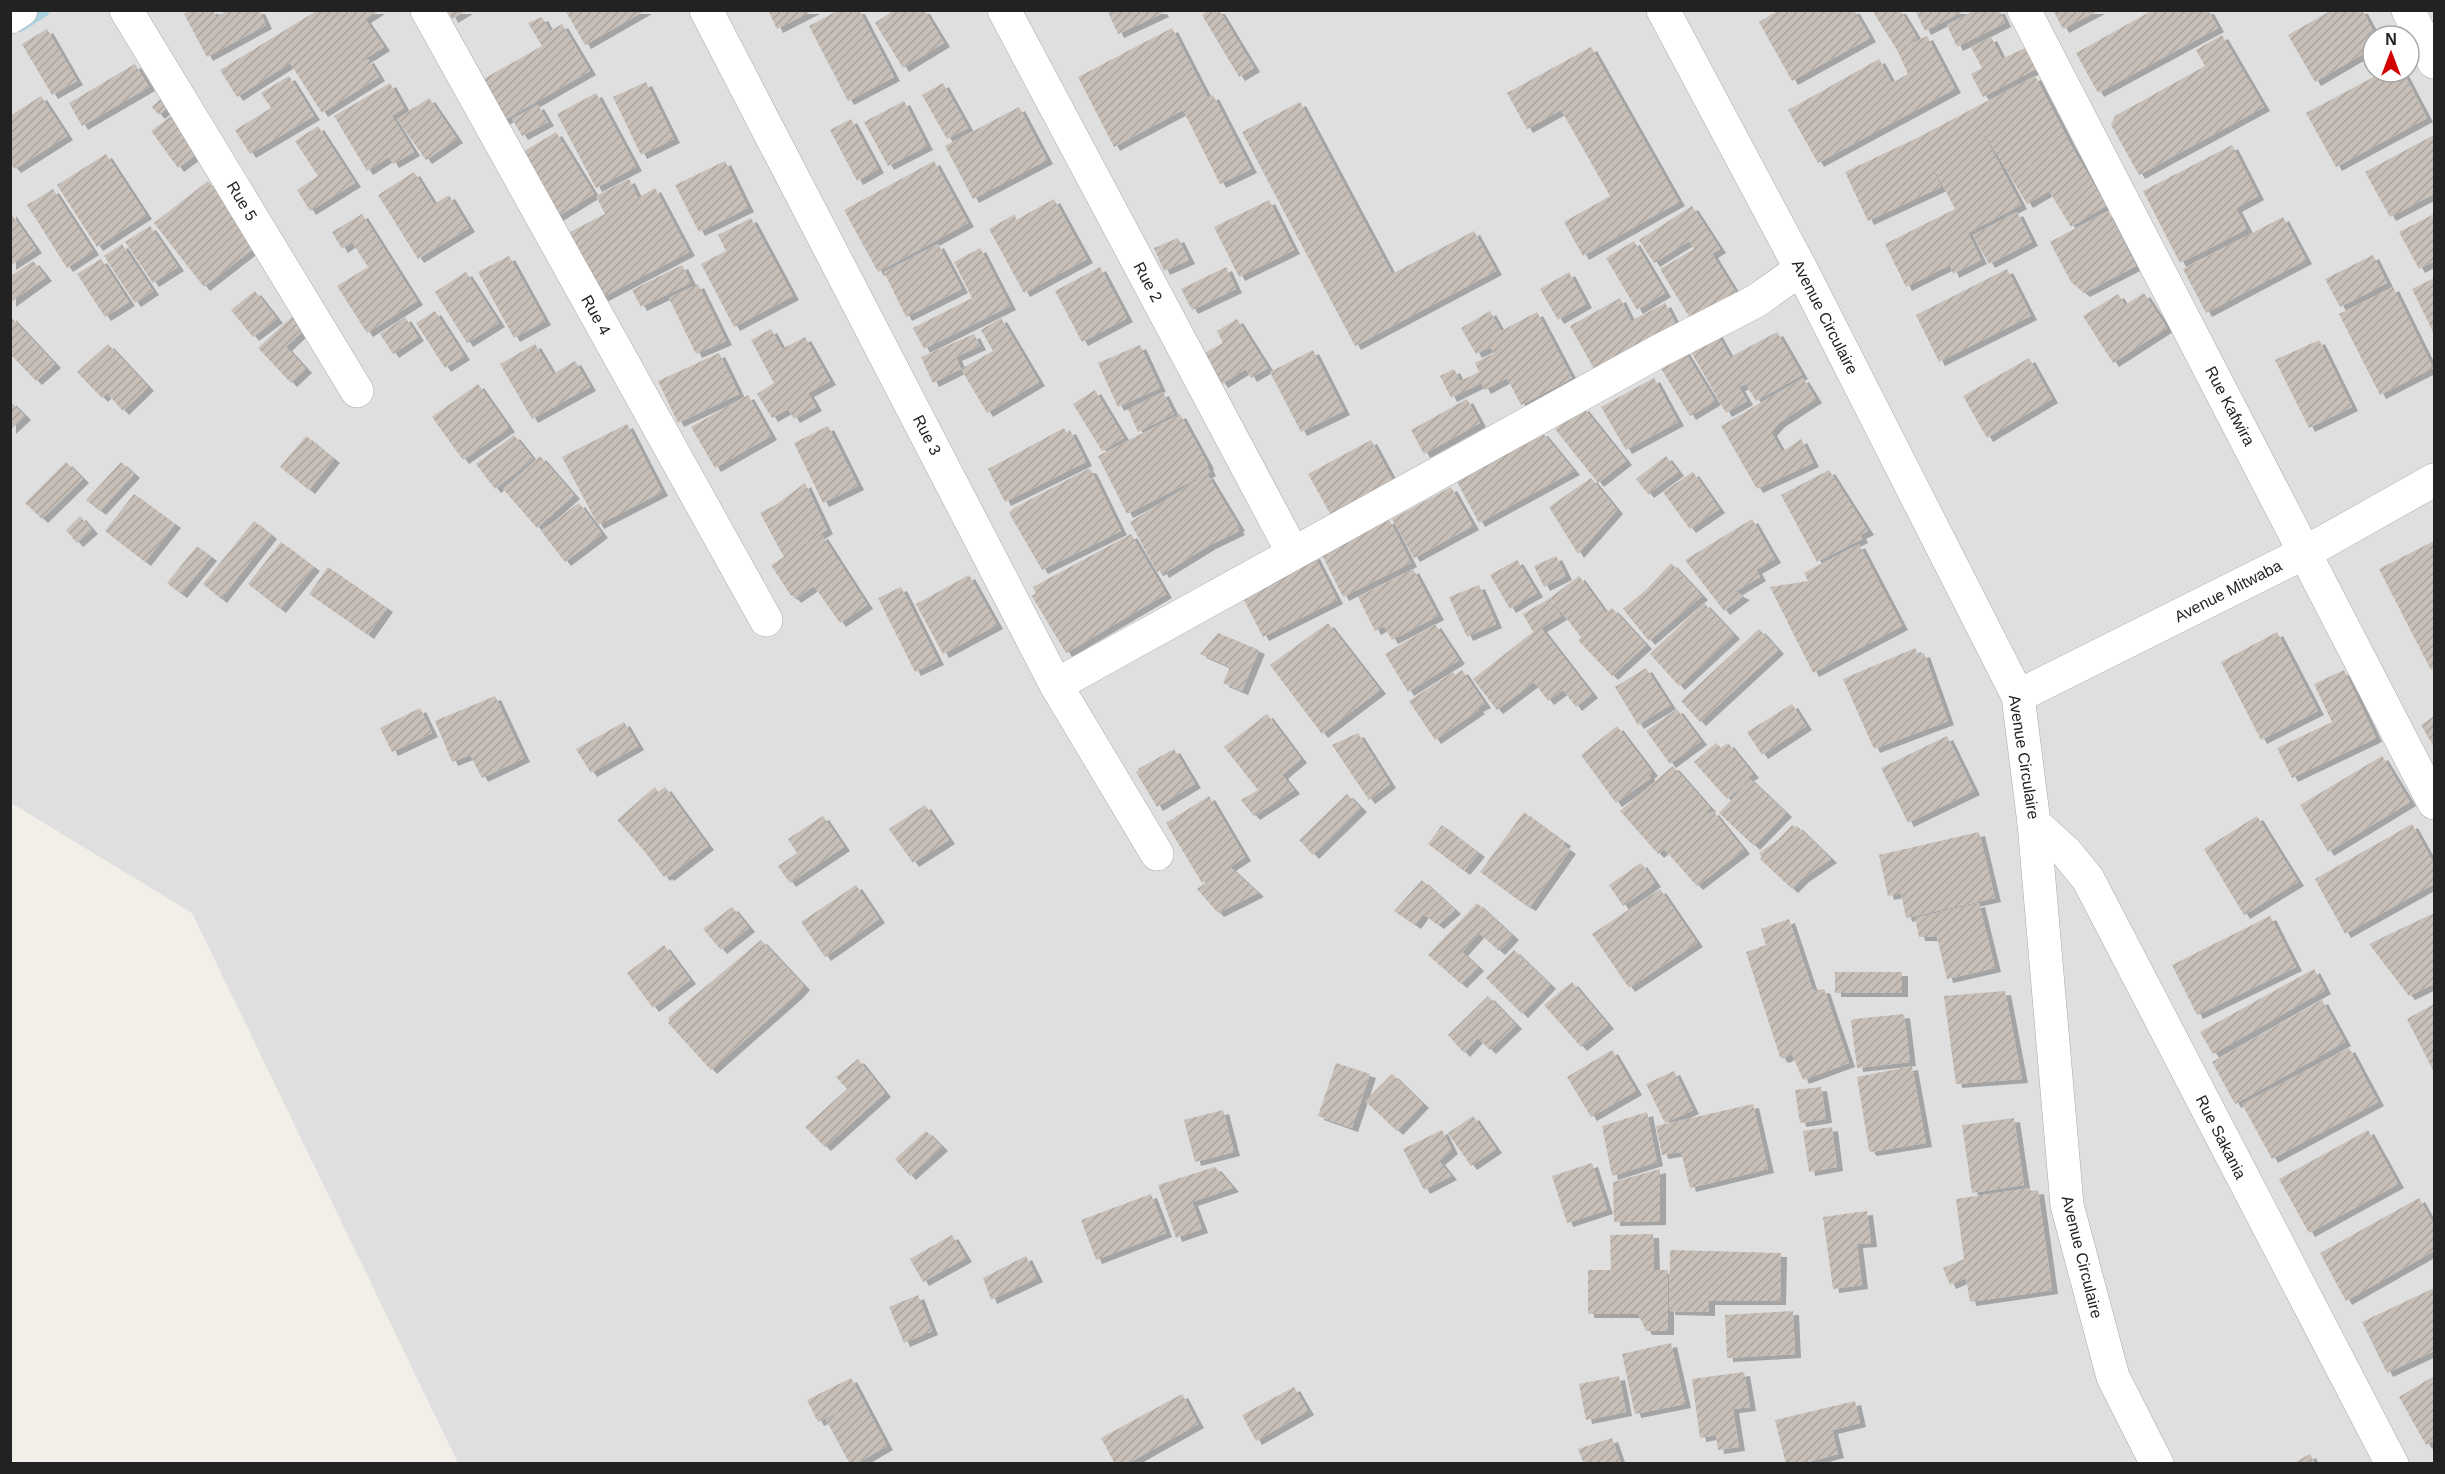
<svg xmlns="http://www.w3.org/2000/svg" width="2445" height="1474" font-family="Arial,sans-serif">
<style>
.residential{fill:#e0dfdf;fill-rule:evenodd}
.lines{fill:none;stroke-linecap:round;stroke-linejoin:round}
.stream{stroke:#aad3df;stroke-width:14}
.building{fill:url(#building-hatch);fill-rule:evenodd;filter:url(#shadow)}
.street-casing{stroke:#a9a9a9;stroke-width:34}
.street{stroke:#fff;stroke-width:33}
.labels{text-anchor:middle;dominant-baseline:central;stroke-width:5;stroke-linejoin:round;paint-order:stroke}
.street-label{font-size:16px;fill:#222;stroke:#fff}
</style>
<defs>
<pattern id="building-hatch" width="6" height="6" patternUnits="userSpaceOnUse" patternTransform="scale(1.5)"><rect width="6" height="6" fill="#c7bfb8"/><path d="M-1 1l2-2M0 6l6-6M5 7l2-2" fill="none" stroke="#aba49e"/></pattern>
<filter id="shadow"><feDropShadow dx="6" dy="4" stdDeviation="0" flood-color="#0004"/></filter>
</defs>
<rect width="100%" height="100%" fill="#f2efe9"/>
<!-- residential -->
<path class="residential" d="M10 11H2434V1463H458L192 913 11 803ZM2373 36H2409V72H2373Z"/>
<g class="lines">
<!-- stream -->
<polyline class="stream" points="20,25 43,10"/>
</g>
<!-- building -->
<g class="building">
<polygon points="191,10 213,10 216,17 228,10 259,10 266,25 207,57 184,14"/>
<polygon points="318,10 379,10 365,19 384,47 357,64 368,59 379,77 322,113 290,63 237,97 220,70"/>
<polygon points="448,10 467,10 452,19"/>
<polygon points="565,10 646,10 585,45"/>
<polygon points="768,10 814,10 777,29"/>
<polygon points="839,10 859,10 894,77 848,101 809,26"/>
<polygon points="894,10 924,10 944,43 903,68 875,23"/>
<polygon points="1107,10 1161,10 1163,13 1118,34"/>
<polygon points="1209,10 1219,10 1254,68 1239,77 1202,15"/>
<polygon points="1779,10 1854,10 1870,38 1792,81 1759,22"/>
<polygon points="1872,10 1900,10 1917,38 1900,49 1927,36 1955,89 1818,163 1788,110 1879,59 1892,83 1908,74 1897,50"/>
<polygon points="1915,10 1966,10 1925,31"/>
<polygon points="1975,10 1999,10 2005,23 1957,47 1947,25"/>
<polygon points="2053,10 2099,10 2063,29"/>
<polygon points="2153,10 2208,10 2218,28 2098,93 2076,53"/>
<polygon points="2332,10 2362,10 2376,36 2373,36 2373,48 2315,82 2288,35"/>
<polygon points="542,17 550,31 562,24 590,71 503,121 480,81 542,46 528,23"/>
<polygon points="1172,28 1208,98 1213,95 1251,169 1220,184 1183,110 1114,147 1078,77"/>
<polygon points="47,29 77,81 52,95 22,44"/>
<polygon points="2222,35 2264,107 2139,175 2111,125 2115,116 2205,66 2196,50"/>
<polygon points="1991,37 2002,59 2027,47 2038,68 1983,97 1971,74 1982,68 1971,47"/>
<polygon points="1591,47 1679,202 1583,256 1564,222 1610,196 1561,110 1527,129 1507,93"/>
<polygon points="135,64 149,87 82,126 69,103"/>
<polygon points="2383,72 2403,72 2427,118 2336,167 2306,113"/>
<polygon points="289,76 314,116 250,154 235,130 271,108 261,93"/>
<path d="M2035 76 2070 144 2106 206 2071 227 2049 191 2027 204 1975 118 2021 205 1968 233 1981 260 1953 274 1950 265 1906 287 1885 244 1955 209 1925 152 1941 187 1868 221 1845 172 1917 138ZM2050 155H2051L2020 172 2032 164Z"/>
<polygon points="646,82 674,139 641,155 613,97"/>
<polygon points="390,83 404,108 392,116 414,152 393,164 389,157 367,171 334,116"/>
<polygon points="943,83 968,128 947,139 922,95"/>
<polygon points="168,92 176,100 159,115 152,107"/>
<polygon points="596,93 636,167 596,188 557,114"/>
<polygon points="41,96 67,136 15,169 10,163 10,116"/>
<polygon points="429,98 457,139 426,160 397,119"/>
<polygon points="904,101 927,146 888,166 864,122"/>
<polygon points="1300,102 1392,274 1474,231 1496,271 1355,346 1242,132"/>
<polygon points="538,105 548,122 522,136 512,119"/>
<polygon points="1019,107 1047,160 973,199 945,146"/>
<polygon points="174,114 201,151 178,168 151,131"/>
<polygon points="851,119 878,169 857,181 830,130"/>
<polygon points="318,126 355,183 310,211 297,190 318,176 295,141"/>
<polygon points="556,132 594,194 557,217 518,155"/>
<polygon points="2434,135 2434,194 2390,217 2365,172"/>
<polygon points="2232,145 2258,196 2236,208 2247,229 2180,263 2143,191"/>
<polygon points="106,154 146,215 97,247 57,185"/>
<polygon points="725,161 748,208 699,232 675,185"/>
<polygon points="934,161 968,223 878,272 844,210"/>
<polygon points="414,172 434,204 449,195 469,228 418,259 378,195"/>
<polygon points="629,179 638,198 655,188 689,252 601,298 568,233 605,214 596,196"/>
<polygon points="208,181 258,245 204,287 154,223"/>
<polygon points="53,189 93,251 67,268 27,205"/>
<polygon points="1054,199 1087,259 1024,293 989,229 1015,214 1016,220"/>
<polygon points="1269,200 1294,250 1239,277 1214,227"/>
<polygon points="1692,206 1720,249 1712,254 1741,301 1696,328 1660,269 1694,249 1689,241 1654,263 1639,240"/>
<polygon points="2108,211 2136,266 2084,293 2071,282 2050,242"/>
<polygon points="10,212 36,249 10,266"/>
<polygon points="2017,212 2032,242 1989,264 1973,235"/>
<polygon points="362,214 417,301 367,333 337,286 368,267 352,242 342,249 332,232"/>
<polygon points="2434,214 2434,261 2419,269 2399,232"/>
<polygon points="2283,217 2306,260 2206,313 2183,269"/>
<polygon points="751,218 793,296 734,327 701,264 726,251 718,235"/>
<polygon points="150,226 178,267 153,283 125,242"/>
<polygon points="1178,238 1189,260 1164,271 1154,248"/>
<polygon points="1634,241 1665,293 1637,310 1606,258"/>
<polygon points="122,244 153,291 135,303 104,256"/>
<polygon points="938,244 962,289 906,317 884,272"/>
<polygon points="980,248 1010,306 924,349 913,328 972,298 954,262"/>
<polygon points="2373,255 2387,283 2340,307 2325,279"/>
<polygon points="509,256 545,321 514,338 478,272"/>
<polygon points="101,259 129,302 105,317 77,274"/>
<polygon points="33,261 46,277 10,303 10,277"/>
<polygon points="682,265 691,283 641,307 632,290"/>
<polygon points="1100,267 1127,318 1082,342 1055,291"/>
<polygon points="1226,267 1236,289 1192,310 1181,289"/>
<polygon points="2007,269 2031,316 1939,362 1916,315"/>
<polygon points="466,272 499,323 467,343 435,292"/>
<polygon points="1569,272 1586,304 1558,320 1540,289"/>
<polygon points="2434,278 2434,334 2412,289"/>
<polygon points="698,284 726,341 696,354 669,298"/>
<polygon points="2393,287 2433,368 2380,395 2339,314"/>
<polygon points="255,291 277,319 253,337 231,310"/>
<polygon points="2144,293 2167,328 2113,363 2083,316 2118,294 2125,305"/>
<polygon points="1620,298 1631,321 1665,303 1676,324 1594,369 1570,326"/>
<polygon points="435,311 464,356 445,368 416,323"/>
<polygon points="1490,311 1501,331 1537,312 1572,378 1521,405 1507,378 1485,390 1481,383 1451,398 1440,376 1454,369 1460,381 1479,372 1475,363 1494,353 1490,347 1476,354 1461,328"/>
<polygon points="294,315 306,328 286,347 306,369 291,383 258,348"/>
<polygon points="10,316 55,364 36,381 10,354"/>
<polygon points="405,317 418,337 393,354 380,334"/>
<polygon points="1001,318 1039,382 987,413 961,369 933,383 921,357 974,334 980,346 956,357 961,369 993,351 981,330"/>
<polygon points="1237,319 1268,368 1251,378 1246,369 1222,384 1203,354 1223,343 1217,331"/>
<polygon points="771,329 782,349 805,337 830,381 808,393 816,407 794,419 788,409 772,418 757,394 774,383 751,340"/>
<polygon points="1716,332 1730,357 1777,332 1802,375 1756,401 1746,384 1739,387 1747,401 1726,413 1689,348"/>
<polygon points="2319,340 2352,407 2309,428 2275,360"/>
<polygon points="108,344 148,387 123,411 107,393 102,398 77,372"/>
<polygon points="535,344 553,374 575,361 590,387 532,419 500,364"/>
<polygon points="1140,345 1160,388 1118,407 1098,363"/>
<polygon points="1682,347 1715,401 1690,416 1657,362"/>
<polygon points="1313,350 1344,411 1301,432 1270,372"/>
<polygon points="719,353 739,394 678,423 658,381"/>
<polygon points="2029,358 2052,399 1987,438 1963,396"/>
<polygon points="1654,378 1678,422 1626,450 1601,407"/>
<polygon points="1803,378 1816,399 1779,423 1771,432 1782,452 1801,439 1813,463 1757,489 1721,426"/>
<polygon points="478,384 509,428 463,460 432,417"/>
<polygon points="1095,390 1124,438 1102,451 1073,404"/>
<polygon points="1163,392 1174,414 1138,432 1128,409"/>
<polygon points="748,395 771,436 715,468 691,427"/>
<polygon points="1467,399 1480,423 1424,454 1411,430"/>
<polygon points="10,401 25,416 10,430"/>
<polygon points="1583,407 1626,461 1598,483 1555,429"/>
<polygon points="1180,414 1208,465 1207,466 1210,472 1127,514 1098,456"/>
<polygon points="627,424 662,492 598,525 562,457"/>
<polygon points="828,426 858,486 823,503 794,443"/>
<polygon points="1064,428 1066,432 1070,430 1086,462 1005,502 988,469"/>
<polygon points="1542,432 1574,471 1479,523 1456,480"/>
<polygon points="514,435 533,459 495,489 476,464"/>
<polygon points="306,436 334,459 309,490 280,467"/>
<polygon points="1371,440 1396,486 1333,519 1308,474"/>
<polygon points="540,456 574,495 537,528 503,489"/>
<polygon points="1666,456 1678,472 1648,494 1636,479"/>
<polygon points="66,462 83,479 42,519 25,503"/>
<polygon points="121,462 134,474 100,511 86,500"/>
<polygon points="1088,469 1091,470 1121,531 1042,570 1009,513 1014,508"/>
<polygon points="1829,470 1868,531 1860,535 1862,539 1817,562 1781,495"/>
<polygon points="1693,472 1719,509 1690,529 1663,492"/>
<polygon points="1207,474 1239,527 1237,528 1239,531 1210,545 1163,574 1161,570 1157,572 1130,522"/>
<polygon points="1591,478 1617,510 1578,554 1549,507"/>
<polygon points="805,483 827,530 795,550 822,535 867,605 840,623 814,586 795,599 792,595 791,596 771,565 784,557 760,513 777,504"/>
<polygon points="1451,487 1473,526 1414,558 1392,519"/>
<polygon points="134,494 175,524 145,562 105,531"/>
<polygon points="579,503 602,534 565,562 541,531"/>
<polygon points="80,516 92,530 77,543 66,530"/>
<polygon points="1389,519 1411,563 1343,597 1321,553"/>
<polygon points="1752,519 1775,559 1756,570 1760,577 1735,592 1744,596 1724,611 1685,560"/>
<polygon points="254,521 271,535 221,599 203,584"/>
<polygon points="1131,534 1166,594 1066,653 1032,596 1036,593 1033,587"/>
<polygon points="2434,541 2434,668 2431,670 2379,569"/>
<polygon points="281,542 314,567 280,609 248,584"/>
<polygon points="1859,544 1902,626 1813,673 1770,587 1808,581 1804,573"/>
<polygon points="197,546 211,557 181,594 167,583"/>
<polygon points="1314,555 1337,600 1263,637 1240,592"/>
<polygon points="1556,556 1566,576 1544,587 1534,566"/>
<polygon points="1517,560 1537,593 1510,609 1490,575"/>
<polygon points="1671,563 1702,596 1649,641 1623,609 1647,589"/>
<polygon points="328,567 387,608 368,635 309,594"/>
<polygon points="1413,569 1438,616 1392,640 1384,626 1375,631 1358,597"/>
<polygon points="969,575 997,625 943,654 916,604"/>
<polygon points="1579,576 1606,613 1612,608 1646,645 1612,676 1578,640 1581,637 1550,598"/>
<polygon points="1479,585 1496,624 1467,637 1449,597"/>
<polygon points="901,587 938,661 915,672 878,598"/>
<polygon points="1550,598 1561,616 1541,628 1592,694 1576,707 1563,690 1548,701 1534,682 1497,710 1473,679 1533,632 1523,614"/>
<polygon points="1704,603 1734,635 1679,686 1650,654"/>
<polygon points="1328,623 1380,690 1322,734 1270,665"/>
<polygon points="1435,624 1459,660 1408,692 1385,654"/>
<polygon points="1759,629 1778,650 1700,722 1681,701"/>
<polygon points="2277,632 2318,711 2261,740 2221,662"/>
<polygon points="1218,633 1259,650 1242,691 1223,683 1230,667 1200,654"/>
<polygon points="1915,648 1918,655 1924,653 1948,721 1874,749 1843,679"/>
<polygon points="1646,668 1670,705 1638,725 1615,687"/>
<polygon points="1462,670 1485,704 1477,708 1479,710 1435,740 1409,701 1453,672 1455,675"/>
<polygon points="2344,670 2376,738 2292,778 2277,748 2332,722 2314,684"/>
<polygon points="495,696 524,758 482,778 470,755 452,762 435,721"/>
<polygon points="1792,704 1806,726 1762,755 1747,732"/>
<polygon points="420,708 432,733 392,752 380,728"/>
<polygon points="1677,709 1701,741 1670,764 1646,731"/>
<polygon points="1267,714 1301,759 1282,775 1294,790 1254,816 1241,800 1258,790 1224,747"/>
<polygon points="2434,716 2434,747 2421,725"/>
<polygon points="624,722 638,746 591,773 576,749"/>
<polygon points="1617,726 1652,772 1648,775 1651,778 1616,803 1581,755"/>
<polygon points="1358,733 1390,784 1369,800 1332,745"/>
<polygon points="1947,736 1974,791 1908,823 1881,768"/>
<polygon points="1716,743 1721,748 1728,743 1753,774 1748,777 1786,813 1754,846 1719,813 1750,780 1727,799 1694,762"/>
<polygon points="1174,749 1195,784 1157,807 1136,772 1139,771 1138,769"/>
<polygon points="2382,756 2410,802 2328,852 2300,805"/>
<polygon points="1673,766 1710,808 1706,811 1709,814 1713,811 1744,850 1697,886 1664,849 1658,854 1620,811"/>
<polygon points="655,787 658,792 665,787 708,846 668,877 666,875 664,877 645,852 617,820"/>
<polygon points="1347,794 1361,808 1313,855 1299,840"/>
<polygon points="1209,796 1245,857 1230,867 1258,893 1218,913 1197,889 1223,871 1202,883 1166,823"/>
<polygon points="925,805 949,840 913,863 889,829"/>
<polygon points="1524,812 1565,842 1563,845 1570,850 1530,907 1521,902 1480,872"/>
<polygon points="823,816 844,847 790,883 778,866 797,853 788,839"/>
<polygon points="2257,816 2298,882 2244,915 2204,849"/>
<polygon points="2412,824 2434,864 2434,884 2345,934 2315,879"/>
<polygon points="1442,825 1479,853 1464,871 1428,844"/>
<polygon points="1792,825 1794,827 1797,826 1831,859 1803,878 1792,889 1760,859 1762,857 1759,853 1779,839"/>
<polygon points="1979,832 1995,898 1906,918 1901,893 1888,896 1879,855"/>
<polygon points="1641,863 1655,883 1623,906 1609,885"/>
<polygon points="1422,880 1455,910 1438,925 1423,914 1415,925 1394,911"/>
<polygon points="856,885 879,919 825,957 801,922"/>
<polygon points="1660,889 1697,943 1629,988 1592,934"/>
<polygon points="1477,903 1513,936 1499,951 1479,933 1462,952 1478,967 1461,984 1428,955"/>
<polygon points="1979,903 1995,968 1947,979 1937,937 1919,937 1915,918"/>
<polygon points="732,907 749,928 721,950 703,929"/>
<polygon points="2434,913 2434,984 2409,996 2369,944"/>
<polygon points="2270,916 2296,967 2197,1015 2172,965"/>
<polygon points="1789,919 1813,991 1824,989 1849,1063 1803,1080 1792,1054 1783,1059 1780,1057 1746,952 1766,945 1761,929"/>
<polygon points="761,940 804,986 796,995 711,1070 668,1023 670,1021 668,1018"/>
<polygon points="664,945 690,980 653,1008 627,973"/>
<polygon points="1514,950 1550,985 1522,1014 1486,978"/>
<polygon points="2314,969 2325,990 2213,1054 2200,1032"/>
<rect x="1835" y="972" width="67" height="21"/>
<polygon points="1572,982 1608,1025 1581,1047 1544,1005"/>
<polygon points="2005,991 2022,1079 1956,1084 1944,996"/>
<polygon points="1488,996 1516,1025 1490,1050 1478,1038 1464,1053 1448,1035"/>
<polygon points="2322,1000 2345,1042 2235,1104 2212,1062"/>
<polygon points="2434,1004 2434,1072 2407,1019"/>
<polygon points="1904,1014 1910,1062 1857,1068 1851,1021 1854,1019"/>
<polygon points="2349,1048 2378,1102 2272,1159 2242,1104"/>
<polygon points="1612,1050 1636,1091 1591,1117 1567,1077"/>
<polygon points="858,1059 885,1093 825,1147 805,1127 847,1089 836,1077"/>
<polygon points="1336,1063 1370,1074 1352,1128 1318,1116"/>
<polygon points="1912,1066 1926,1143 1871,1152 1869,1150 1857,1077"/>
<polygon points="1674,1071 1693,1110 1665,1123 1646,1084"/>
<polygon points="1392,1074 1423,1104 1397,1131 1365,1101"/>
<polygon points="1821,1087 1826,1119 1800,1123 1795,1090"/>
<polygon points="1753,1104 1768,1169 1690,1188 1681,1152 1662,1155 1656,1126"/>
<polygon points="1223,1110 1234,1152 1195,1162 1184,1120"/>
<polygon points="1647,1112 1657,1162 1612,1176 1602,1126"/>
<polygon points="1473,1116 1496,1149 1471,1166 1448,1133"/>
<polygon points="2014,1118 2024,1185 1972,1193 1962,1125"/>
<polygon points="1832,1127 1837,1167 1809,1172 1803,1131"/>
<polygon points="1442,1130 1452,1150 1439,1161 1451,1176 1424,1190 1403,1149"/>
<polygon points="2368,1130 2398,1184 2309,1233 2279,1179"/>
<polygon points="926,1131 942,1147 910,1176 895,1159"/>
<polygon points="1592,1163 1607,1210 1567,1223 1552,1176"/>
<polygon points="1215,1167 1233,1188 1192,1202 1202,1229 1176,1238 1158,1185"/>
<polygon points="1660,1169 1660,1221 1614,1222 1613,1182"/>
<polygon points="2030,1188 2031,1191 2038,1190 2052,1290 1970,1302 1966,1278 1950,1285 1943,1268 1964,1259 1956,1199"/>
<polygon points="1151,1194 1166,1233 1096,1260 1081,1220"/>
<polygon points="2419,1198 2434,1225 2434,1251 2346,1301 2320,1253"/>
<polygon points="1867,1211 1871,1243 1857,1244 1862,1285 1833,1289 1823,1217"/>
<polygon points="1653,1234 1654,1270 1668,1270 1668,1331 1646,1331 1638,1314 1588,1314 1588,1270 1611,1270 1610,1235"/>
<polygon points="952,1235 966,1258 923,1282 910,1259"/>
<polygon points="1670,1250 1781,1253 1780,1301 1709,1301 1709,1312 1669,1311"/>
<polygon points="1026,1256 1037,1278 991,1300 983,1278"/>
<polygon points="2434,1288 2434,1351 2387,1373 2362,1322"/>
<polygon points="918,1295 932,1331 904,1343 889,1307"/>
<polygon points="1793,1311 1795,1354 1727,1358 1725,1315"/>
<polygon points="1671,1343 1685,1404 1635,1414 1622,1354"/>
<polygon points="1744,1372 1750,1407 1733,1409 1739,1447 1718,1450 1716,1435 1700,1438 1692,1379"/>
<polygon points="1619,1376 1626,1412 1586,1420 1579,1384"/>
<polygon points="2434,1376 2434,1440 2426,1445 2399,1397"/>
<polygon points="851,1378 887,1446 856,1464 850,1464 826,1420 853,1405 818,1422 807,1400"/>
<polygon points="1294,1387 1308,1411 1256,1441 1242,1415"/>
<polygon points="1182,1394 1198,1424 1127,1464 1115,1464 1101,1438"/>
<polygon points="1855,1401 1860,1423 1832,1430 1838,1454 1801,1464 1786,1464 1775,1420"/>
<polygon points="1612,1438 1621,1464 1584,1464 1578,1449"/>
<polygon points="2310,1454 2315,1464 2292,1464"/>
</g>
<g class="lines">
<!-- street casing -->
<g class="street-casing">
<g id="street">
<polyline points="126,10 357,391"/>
<polyline points="427,10 766,620"/>
<polyline points="706,10 1056,685 1157,854"/>
<polyline points="1004,10 1293,553"/>
<polyline points="1663,10 1801,269 2018,696 2034,823 2067,1205 2113,1377 2157,1464"/>
<polyline points="2024,10 2434,803"/>
<polyline points="2408,10 2434,62"/>
<polyline points="10,17 21,10"/>
<polyline points="1056,685 1659,351 1756,301 1801,269"/>
<polyline points="2018,696 2306,552 2434,480"/>
<polyline points="2034,823 2066,852 2088,879 2392,1464"/>
</g>
</g>
<!-- street -->
<use href="#street" class="street"/>
</g>
<g class="labels">
<!-- street labels -->
<g class="street-label">
<text transform="translate(242 201) rotate(59)">Rue 5</text>
<text transform="translate(1148 282) rotate(62)">Rue 2</text>
<text transform="translate(596 315) rotate(61)">Rue 4</text>
<text transform="translate(1825 317) rotate(63)">Avenue Circulaire</text>
<text transform="translate(2230 406) rotate(62)">Rue Kafwira</text>
<text transform="translate(927 435) rotate(63)">Rue 3</text>
<text transform="translate(2228 591) rotate(-27)">Avenue Mitwaba</text>
<text transform="translate(2024 757) rotate(81)">Avenue Circulaire</text>
<text transform="translate(2221 1137) rotate(63)">Rue Sakania</text>
<text transform="translate(2082 1257) rotate(76)">Avenue Circulaire</text>
</g>
</g>
<!-- border -->
<rect width="2445" height="1474" fill="none" stroke="#222222" stroke-width="24"/>
<!-- north arrow -->
<g transform="translate(2391 54)"><circle r="28" fill="#ffffff" stroke="#a7a7a7" stroke-width="1.5"/>
<path d="M0-4.5L10 22L0 15L-10 22Z" fill="#d40000"/>
<text y="-9" font-size="16" font-weight="bold" text-anchor="middle" fill="#222222">N</text>
</g>
</svg>
